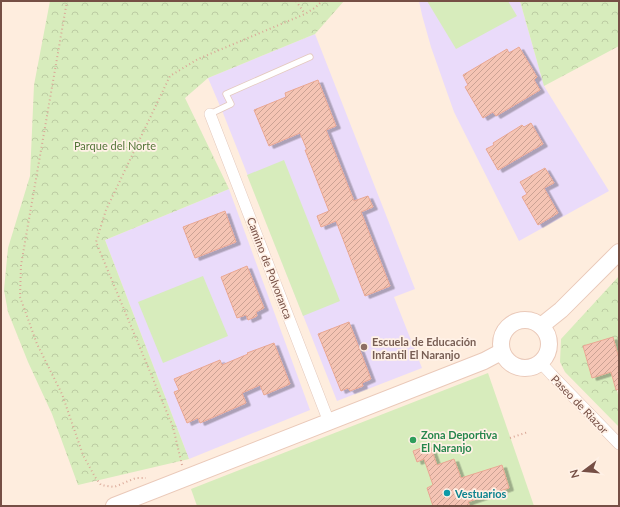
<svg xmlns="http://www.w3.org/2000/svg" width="620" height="507" font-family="Lato,sans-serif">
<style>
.education{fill:#eadbfa}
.park{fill:url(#park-crowns)}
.garden{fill:#d7ecbc}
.building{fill:url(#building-hatch);stroke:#e9a793;filter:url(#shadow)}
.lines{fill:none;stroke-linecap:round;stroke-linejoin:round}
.lane-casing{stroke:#e4c9bd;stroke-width:7}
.street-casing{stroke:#e4c9bd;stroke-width:12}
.secondary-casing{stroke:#eac9b9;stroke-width:18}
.path{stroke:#daa797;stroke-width:2;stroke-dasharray:1 3;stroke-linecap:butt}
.lane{stroke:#fff;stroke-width:5.5}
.street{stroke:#fff;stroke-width:11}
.secondary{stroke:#fff;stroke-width:16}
.education-dot{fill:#8d6e63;stroke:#fff1e6;stroke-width:1.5}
.leisure-dot{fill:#2e9e5b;stroke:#fff1e6;stroke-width:1.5}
.culture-dot{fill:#0f9aa8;stroke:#fff1e6;stroke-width:1.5}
.labels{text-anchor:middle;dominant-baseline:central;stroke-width:3.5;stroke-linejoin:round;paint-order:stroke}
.park-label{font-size:11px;fill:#55773a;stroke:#fff1e6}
.street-label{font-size:11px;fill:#764f45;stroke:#fff1e6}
.education-label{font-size:11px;font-weight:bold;fill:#785e54;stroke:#fff1e6;text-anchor:start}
.leisure-label{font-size:11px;font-weight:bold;fill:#27864d;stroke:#fff1e6;text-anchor:start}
.culture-label{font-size:11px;font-weight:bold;fill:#0d838f;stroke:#fff1e6;text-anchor:start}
</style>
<defs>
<pattern id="park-crowns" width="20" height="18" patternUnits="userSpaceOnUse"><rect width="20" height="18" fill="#d7ecbc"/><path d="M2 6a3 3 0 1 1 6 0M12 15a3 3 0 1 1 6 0" fill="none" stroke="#bccca3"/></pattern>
<pattern id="building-hatch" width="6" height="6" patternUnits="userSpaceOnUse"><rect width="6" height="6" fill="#f5c4b4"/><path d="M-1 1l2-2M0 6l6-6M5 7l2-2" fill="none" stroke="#cba294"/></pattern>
<filter id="shadow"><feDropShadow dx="4.5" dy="2.5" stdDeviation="0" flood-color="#0004"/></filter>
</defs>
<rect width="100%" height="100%" fill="#feedde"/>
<!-- education -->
<g class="education">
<polygon points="419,1 520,1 544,86 609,191 519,241 454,112 431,47 422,15"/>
<polygon points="315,34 415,289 394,297 422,368 337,401 223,113 208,78"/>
<polygon points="229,189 310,410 189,459 105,240"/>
</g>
<!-- park -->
<g class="park">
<polygon points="50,1 344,1 315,34 208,78 185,98 229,189 105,240 189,459 78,485 52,414 28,362 8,312 4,290 8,248 30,176 34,85"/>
<polygon points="520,1 619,1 619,46 544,86"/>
<polygon points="619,276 619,359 613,338 583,346 592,378 610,367 619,398 619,427 565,372 560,362 561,339"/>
</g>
<!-- garden -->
<g class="garden">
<polygon points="427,1 508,1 517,16 456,49"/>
<polygon points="284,160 340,301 303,316 247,175"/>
<polygon points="203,276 228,336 163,363 138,302"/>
<polygon points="488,373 534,506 197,506 191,489"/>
</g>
<!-- building -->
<g class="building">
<polygon points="519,47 537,77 534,80 540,90 496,116 493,112 483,118 465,87 468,85 463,75 507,49 509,53"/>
<polygon points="318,80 336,126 326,130 354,201 368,196 373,207 361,212 390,286 365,296 336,221 321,227 317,216 329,211 305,150 307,150 300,133 269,146 254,110 286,97 285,93"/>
<polygon points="531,123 543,144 498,170 486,149 494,145 493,143 522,125 524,127"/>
<polygon points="545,168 554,183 544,188 558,213 538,225 522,197 527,194 520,182"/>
<polygon points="225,211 236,242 195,258 183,227"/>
<polygon points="247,266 264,308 256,312 257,316 248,320 246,315 237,318 221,277"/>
<polygon points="349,322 371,379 362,383 363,386 350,391 348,388 341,391 318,334"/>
<polygon points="613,337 619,359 619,389 616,390 611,372 592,378 583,346"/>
<polygon points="274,343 290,384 264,395 260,385 242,393 246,403 200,423 198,418 187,423 174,392 179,390 174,379 220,360 222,365 248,354 247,353"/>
<polygon points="430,445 437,465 454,459 461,478 502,465 509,488 468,502 470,506 433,506 427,488 433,485 424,459 417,462 413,451"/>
</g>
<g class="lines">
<!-- lane casing -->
<g class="lane-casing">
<polyline id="lane" points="210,114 231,104 226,94 310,57"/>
</g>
<!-- street casing -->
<g class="street-casing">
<g id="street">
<polyline points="210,114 329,422"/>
<polyline points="541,363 552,375 619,444"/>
</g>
</g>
<!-- secondary casing -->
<g class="secondary-casing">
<g id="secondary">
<circle cx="525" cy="344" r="24"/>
<polyline points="541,326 561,310 619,252"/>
<polyline points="114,506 484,361 501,352"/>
</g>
</g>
<!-- path -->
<g class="path">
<polyline points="67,1 21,265 20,297 37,344 62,394 83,455 95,477 101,485 114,487 136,478 146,478"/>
<polyline points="296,1 305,14"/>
<polyline points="510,438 528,432"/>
<polyline points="182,465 173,427 96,242 106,210 170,76 198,59 305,14 316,7 322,1"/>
</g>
<!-- lane -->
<use href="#lane" class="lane"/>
<!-- street -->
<use href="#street" class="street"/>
<!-- secondary -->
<use href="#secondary" class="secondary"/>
</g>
<!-- markers -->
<circle class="education-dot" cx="364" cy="347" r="4"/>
<circle class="leisure-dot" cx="413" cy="440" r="4"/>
<circle class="culture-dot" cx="447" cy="493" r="4"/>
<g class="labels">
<!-- park labels -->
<g class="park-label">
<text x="115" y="145">Parque del Norte</text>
</g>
<!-- street labels -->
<g class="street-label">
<text transform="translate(270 268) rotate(69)">Camino de Polvoranca</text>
<text transform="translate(580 404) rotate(46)">Paseo de Riazor</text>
</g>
<!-- education labels -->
<g class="education-label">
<text x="372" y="341">Escuela de Educación<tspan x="372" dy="13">Infantil El Naranjo</tspan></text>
</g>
<!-- leisure labels -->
<g class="leisure-label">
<text x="421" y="434">Zona Deportiva<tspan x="421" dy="13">El Naranjo</tspan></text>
</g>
<!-- culture labels -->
<g class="culture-label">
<text x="455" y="493">Vestuarios</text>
</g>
</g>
<!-- border -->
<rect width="620" height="507" fill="none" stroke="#764f45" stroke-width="4"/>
<!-- north arrow -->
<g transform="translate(584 471) rotate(254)" stroke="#fff1e6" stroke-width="3" paint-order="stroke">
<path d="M0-3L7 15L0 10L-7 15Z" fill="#764f45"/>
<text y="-6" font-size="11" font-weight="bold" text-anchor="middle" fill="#764f45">N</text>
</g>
</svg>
